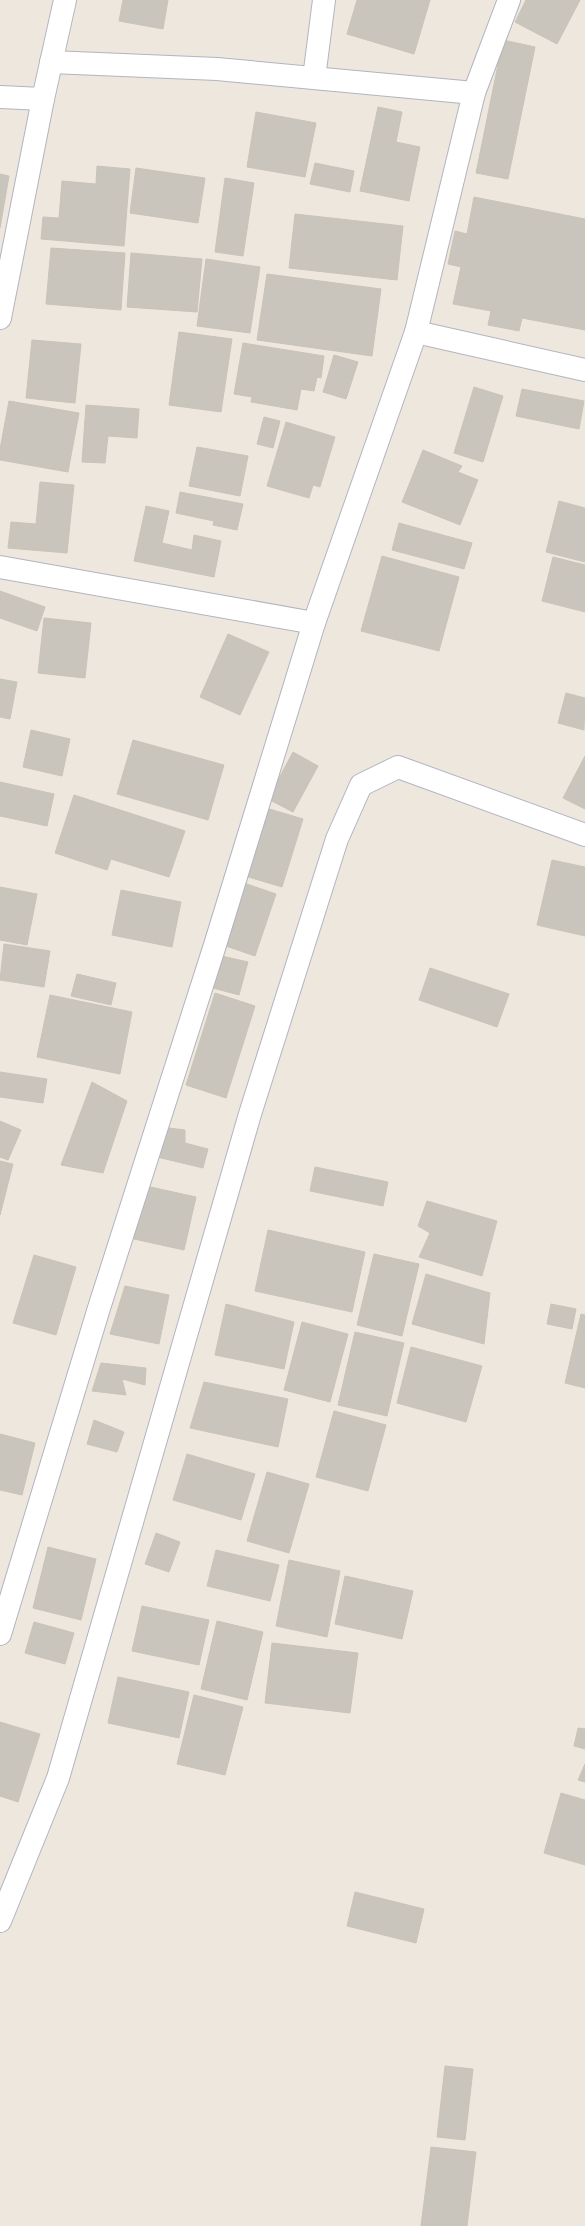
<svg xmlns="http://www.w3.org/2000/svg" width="585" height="2226" font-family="Karla,sans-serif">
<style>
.building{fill:#c9c5bc;stroke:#cac3b7}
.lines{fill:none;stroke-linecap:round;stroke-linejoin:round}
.minor-casing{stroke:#b2b4c0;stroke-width:24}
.minor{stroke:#fff;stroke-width:22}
</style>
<rect width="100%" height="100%" fill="#eee7de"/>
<!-- building -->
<g class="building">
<polygon points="123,0 168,0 163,29 119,21"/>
<polygon points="357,0 430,0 414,54 347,34"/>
<polygon points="526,0 580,0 557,44 515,22"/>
<polygon points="503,40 535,47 508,179 476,173"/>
<polygon points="378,107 402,112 396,142 420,147 409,201 360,191"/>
<polygon points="256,112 316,123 305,177 247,167"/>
<polygon points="315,163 354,171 350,192 310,184"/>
<polygon points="97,166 130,169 124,246 41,239 43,217 59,218 62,181 96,184"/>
<polygon points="136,168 205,178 198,223 130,213"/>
<polygon points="0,174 9,176 0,228"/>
<polygon points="225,178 254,183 243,256 215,252"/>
<polygon points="474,197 585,219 585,330 522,318 519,331 488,325 491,311 453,304 461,267 448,264 455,231 467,234"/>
<polygon points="295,214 403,226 397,280 289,268"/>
<polygon points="51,248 125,253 121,310 46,304"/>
<polygon points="131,253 202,259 197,312 127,307"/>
<polygon points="206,259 260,267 250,333 197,326"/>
<polygon points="267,274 381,289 372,356 257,340"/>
<polygon points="179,332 232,339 221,412 169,405"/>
<polygon points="32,340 81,344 75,403 26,398"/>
<polygon points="243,343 324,356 321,378 317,377 314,391 301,389 297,410 251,402 252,397 234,394"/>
<polygon points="334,355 358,362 346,399 323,392"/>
<polygon points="474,387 503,396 483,462 454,453"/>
<polygon points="522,389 584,401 579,429 516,416"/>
<polygon points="9,401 79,413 68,472 0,460 0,449"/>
<polygon points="86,405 139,409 137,438 108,436 105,463 82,462"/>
<polygon points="264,417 280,421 273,448 257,444"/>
<polygon points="286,422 335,437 320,487 313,485 309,498 267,486"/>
<polygon points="197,447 248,456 240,496 189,486"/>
<polygon points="423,450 462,466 458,472 478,480 460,525 402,502"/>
<polygon points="40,482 74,485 67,553 8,548 11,522 36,524"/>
<polygon points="180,492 243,504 237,530 213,525 214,521 176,513"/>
<polygon points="559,501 585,508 585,562 546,552"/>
<polygon points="146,506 169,511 162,543 192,550 194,535 221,541 214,577 134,561"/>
<polygon points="399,523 472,543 464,569 392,550"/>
<polygon points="382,556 459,577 439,651 361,631"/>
<polygon points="553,557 585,565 585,612 542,601"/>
<polygon points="0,591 45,607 37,631 0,618"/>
<polygon points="44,618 91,623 85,678 38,673"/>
<polygon points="228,634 269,652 240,715 200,697"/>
<polygon points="0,679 17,682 10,719 0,717"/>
<polygon points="566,693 585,698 584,730 558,723"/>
<polygon points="31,730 70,739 62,776 23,767"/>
<polygon points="133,740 224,765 208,820 117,794"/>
<polygon points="293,752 318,766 293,812 268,799"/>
<polygon points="585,756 585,809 563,798"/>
<polygon points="0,782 54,794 47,826 0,816"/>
<polygon points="74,795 185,831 169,877 111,859 107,870 55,853"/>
<polygon points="266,808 303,819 282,887 245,876"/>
<polygon points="552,860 585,867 585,936 537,925"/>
<polygon points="244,883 276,894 255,956 223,945"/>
<polygon points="0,887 37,894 27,945 0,940"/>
<polygon points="121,890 181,902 172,947 112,935"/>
<polygon points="4,944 50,951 44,987 0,980"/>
<polygon points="222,956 248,962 239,995 213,988"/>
<polygon points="430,968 509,994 497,1027 419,1000"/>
<polygon points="77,974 116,983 111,1005 71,996"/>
<polygon points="215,993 255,1006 226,1098 186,1085"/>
<polygon points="50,995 132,1012 120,1074 37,1057"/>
<polygon points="0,1072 47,1079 43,1103 0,1097"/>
<polygon points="92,1082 127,1101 103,1173 61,1165"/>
<polygon points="0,1121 21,1130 8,1160 0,1157"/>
<polygon points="169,1128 185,1130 185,1143 208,1149 203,1168 157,1157"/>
<polygon points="0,1161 13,1164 0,1215"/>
<polygon points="315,1167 388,1182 383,1206 310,1191"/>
<polygon points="146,1186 196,1197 184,1250 134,1239"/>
<polygon points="427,1201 497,1221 482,1276 419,1257 430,1233 418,1226"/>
<polygon points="268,1230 365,1252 352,1312 255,1291"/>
<polygon points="374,1254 419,1264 402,1336 357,1325"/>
<polygon points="34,1255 76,1267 56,1335 13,1323"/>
<polygon points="426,1274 490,1293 484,1344 412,1324"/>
<polygon points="125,1286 169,1295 159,1344 110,1334"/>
<polygon points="226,1304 294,1322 284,1369 215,1355"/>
<polygon points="551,1304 576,1309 572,1329 547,1324"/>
<polygon points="581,1314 585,1315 585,1388 565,1383"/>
<polygon points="302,1322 348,1334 330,1402 284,1390"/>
<polygon points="355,1332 404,1343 387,1416 338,1405"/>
<polygon points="411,1347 482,1366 466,1422 397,1403"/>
<polygon points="101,1363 146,1368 145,1385 122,1379 126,1395 92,1391"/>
<polygon points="204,1382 288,1399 278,1447 190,1428"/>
<polygon points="334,1411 386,1425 368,1491 316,1477"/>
<polygon points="94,1420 124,1432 117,1452 87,1444"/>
<polygon points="0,1434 35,1443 22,1495 0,1490"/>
<polygon points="187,1454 255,1474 241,1520 173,1500"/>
<polygon points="267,1472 309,1484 289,1553 247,1541"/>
<polygon points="156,1533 180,1542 169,1572 145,1564"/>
<polygon points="48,1547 96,1559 81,1620 33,1608"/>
<polygon points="216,1550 279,1565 270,1601 207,1586"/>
<polygon points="289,1560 340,1571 327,1637 276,1626"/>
<polygon points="345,1576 413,1591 402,1639 335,1624"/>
<polygon points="142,1606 209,1620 199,1665 132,1651"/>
<polygon points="217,1621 263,1632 247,1700 201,1689"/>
<polygon points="34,1622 74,1633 65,1664 25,1653"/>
<polygon points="272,1643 358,1653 350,1713 265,1703"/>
<polygon points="118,1677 189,1692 179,1738 108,1723"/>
<polygon points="194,1695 243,1707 225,1775 177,1764"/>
<polygon points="0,1722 40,1734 18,1802 0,1796"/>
<polygon points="578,1728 585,1729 585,1749 574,1746"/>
<polygon points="585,1764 585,1782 578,1780"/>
<polygon points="561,1793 585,1800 585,1865 544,1853"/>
<polygon points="355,1892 424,1909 416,1943 347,1926"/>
<polygon points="445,2066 473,2069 465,2140 437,2137"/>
<polygon points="431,2147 476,2152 467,2226 421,2226"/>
</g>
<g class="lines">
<!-- minor casing -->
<g class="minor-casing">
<g id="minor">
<polyline points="51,62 217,69 474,93"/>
<polyline points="314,78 324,0"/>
<polyline points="0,97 43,99"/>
<polyline points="0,318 43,99 65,0"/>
<polyline points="416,332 585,370"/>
<polyline points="0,567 314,623"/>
<polyline points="0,1634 99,1308 215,945 314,623 416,332 474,93 509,0"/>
<polyline points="0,1921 58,1778 250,1114 337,839 361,785 398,767 585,835"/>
</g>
</g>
<!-- minor -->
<use href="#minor" class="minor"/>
</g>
</svg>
